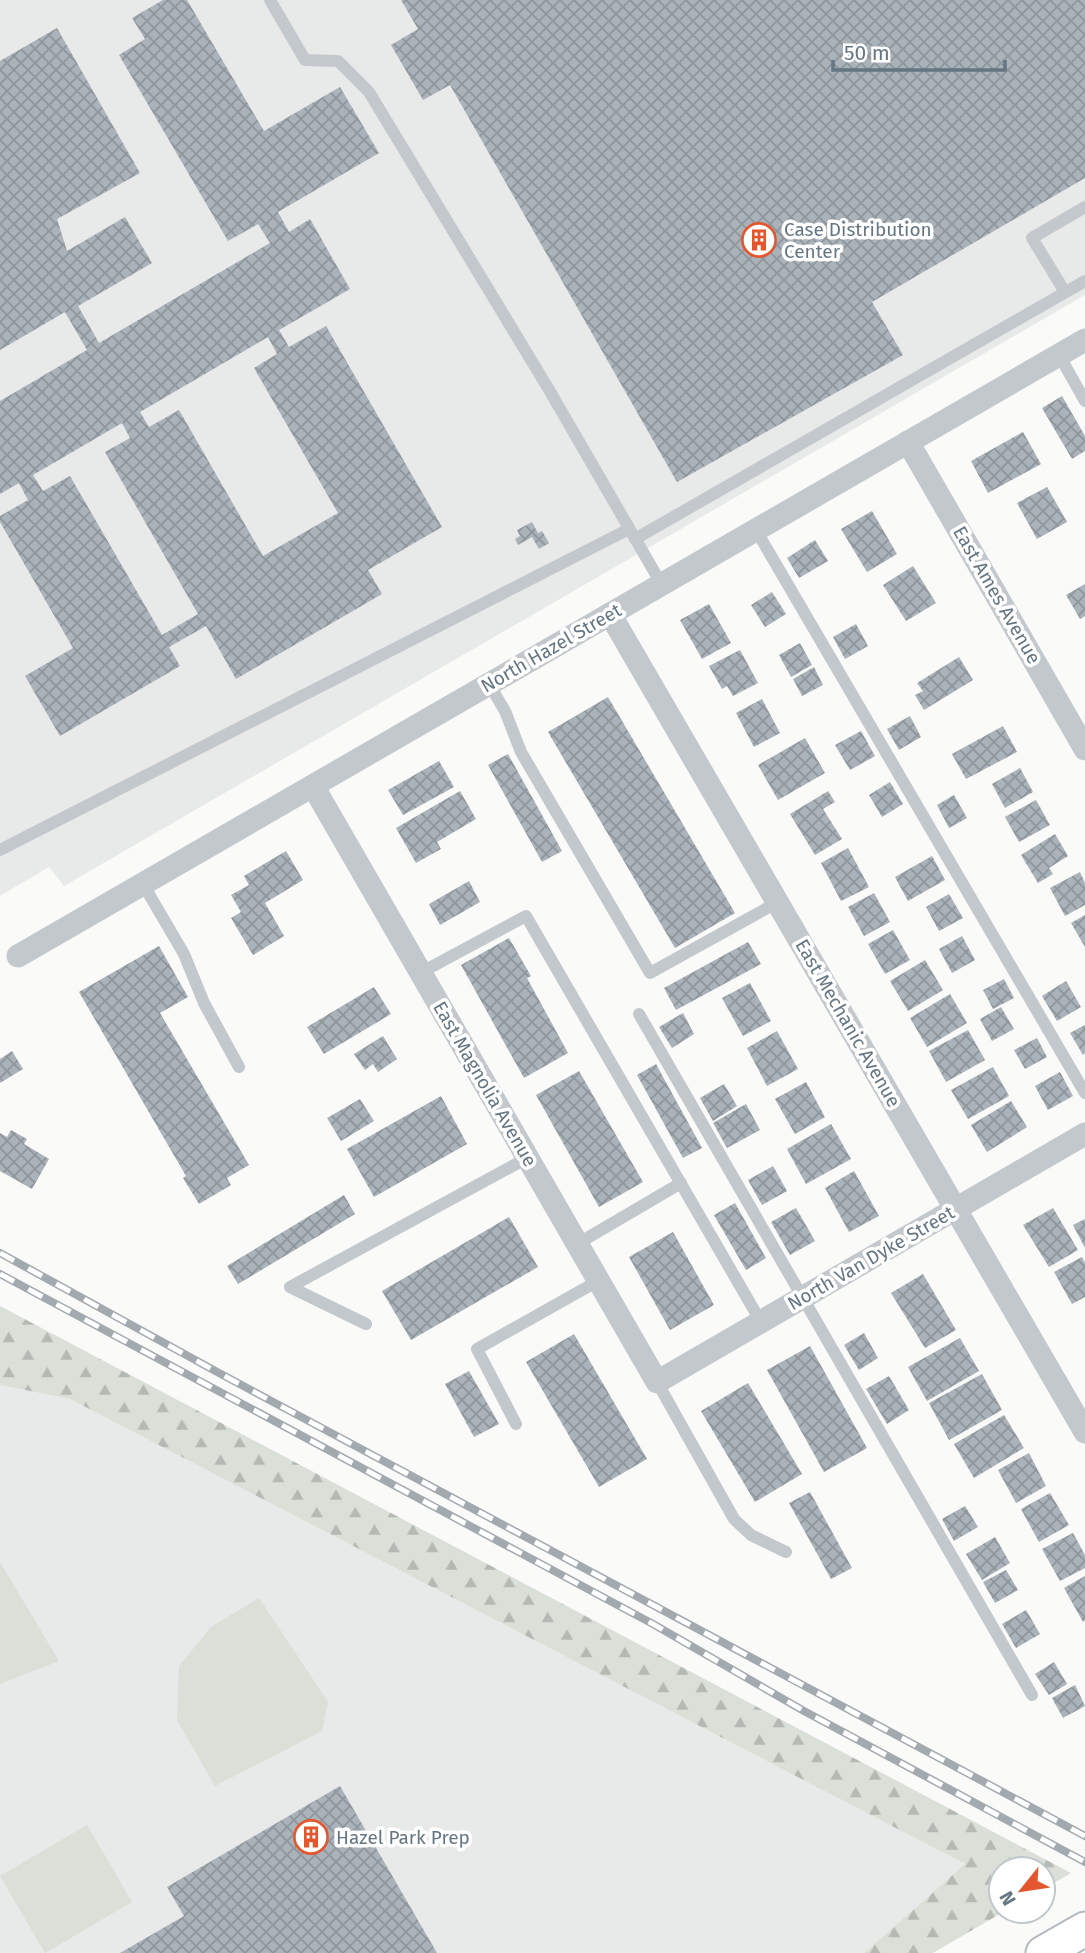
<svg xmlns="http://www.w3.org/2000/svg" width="1085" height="1953" font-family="'Fira Sans',sans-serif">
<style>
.built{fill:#e8e9e9}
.forest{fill:url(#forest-firs)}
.park{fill:#dadfd7}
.building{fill:url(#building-cross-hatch);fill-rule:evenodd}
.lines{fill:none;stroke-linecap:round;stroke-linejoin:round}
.secondary-casing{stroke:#b3babf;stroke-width:37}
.service{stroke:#c3c8cc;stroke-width:12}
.minor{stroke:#c3c8cc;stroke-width:23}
.secondary{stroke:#fff;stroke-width:33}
.rail-casing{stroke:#a2aab0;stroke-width:8}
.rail{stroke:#fff;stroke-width:5;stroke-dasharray:16;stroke-linecap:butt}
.labels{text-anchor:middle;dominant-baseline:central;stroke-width:7;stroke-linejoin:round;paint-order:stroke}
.poi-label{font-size:19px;fill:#657683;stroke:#fff;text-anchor:start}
.street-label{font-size:19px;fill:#657683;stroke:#fff}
</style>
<defs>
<pattern id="forest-firs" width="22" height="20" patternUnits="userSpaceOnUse" patternTransform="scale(1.75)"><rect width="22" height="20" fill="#dadfd7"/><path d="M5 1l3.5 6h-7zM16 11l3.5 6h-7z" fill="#b4b9b4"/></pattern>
<pattern id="building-cross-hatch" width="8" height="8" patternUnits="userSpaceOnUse" patternTransform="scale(1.75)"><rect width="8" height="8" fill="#aab3b9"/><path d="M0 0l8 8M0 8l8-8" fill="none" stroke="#8e969c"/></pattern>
</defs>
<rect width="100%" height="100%" fill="#fafaf8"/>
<!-- built -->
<g class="built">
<polygon points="0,0 1085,0 1085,295 64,886 49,867 0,896"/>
<polygon points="0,1385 70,1399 965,1864 864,1953 0,1953"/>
</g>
<!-- forest -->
<polygon class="forest" points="0,1306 1071,1873 1043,1889 1043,1869 1001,1869 1001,1911 1005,1911 933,1953 864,1953 965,1864 70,1399 0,1385"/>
<!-- park -->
<g class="park">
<polygon points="0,1562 59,1661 0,1684"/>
<polygon points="259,1598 328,1702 322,1731 215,1786 177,1720 179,1666 211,1627"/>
<polygon points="87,1825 132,1902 45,1953 0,1876"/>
</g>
<!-- building -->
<g class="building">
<path d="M163 0H187L264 131 340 87 379 153 278 212 289 232 310 219 350 289 279 330 289 347 326 326 442 527 368 570 382 594 236 679 206 626 169 647 180 666 60 736 25 676 73 648 0 522V516L28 500 19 483 0 494V401L87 350 65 312 0 350V61L57 28 140 173 57 219 67 251 125 217 152 263 78 306 99 343 270 243 258 224 228 241 119 55 145 39 132 18ZM268 337 277 354 254 368 338 513 263 556 179 410 149 427 140 412ZM122 423 130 438 105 452 198 614 162 635 70 476 43 491 33 475Z"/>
<polygon points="401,0 1085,0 1085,178 872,302 903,355 677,482 450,85 423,100 391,45 418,29"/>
<polygon points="1062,396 1085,436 1085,451 1072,459 1042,408"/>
<polygon points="1023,432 1041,464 988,493 971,461"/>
<polygon points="1047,487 1067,522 1037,539 1017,503"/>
<polygon points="872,511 897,554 867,572 841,529"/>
<polygon points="532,522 538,533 542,531 549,543 539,549 532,537 518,545 515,539 520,536 517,530"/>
<polygon points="815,540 828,561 799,578 787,558"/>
<polygon points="913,566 936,603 906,621 883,585"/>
<polygon points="1085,584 1085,616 1080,619 1066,595"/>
<polygon points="772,592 786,614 765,627 751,605"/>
<polygon points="709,604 731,643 702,659 680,620"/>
<polygon points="856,624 868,646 845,659 833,637"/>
<polygon points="800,643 812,665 791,677 779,655"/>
<polygon points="740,650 758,683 733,696 727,686 722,689 709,666"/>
<polygon points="959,657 973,680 924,710 915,695 923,691 917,683"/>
<polygon points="814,667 823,685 802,696 793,679"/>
<polygon points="608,697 735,913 675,948 548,732"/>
<polygon points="762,699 780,733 754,747 736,713"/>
<polygon points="910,716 921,737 899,750 887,729"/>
<polygon points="1003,726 1017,752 966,779 952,754"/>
<polygon points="861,731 875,756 850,770 835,745"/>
<polygon points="805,738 825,773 778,800 758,765"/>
<polygon points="508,754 562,851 542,862 488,765"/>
<polygon points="439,761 454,787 403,815 388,790"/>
<polygon points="1020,768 1033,792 1005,808 992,784"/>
<polygon points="890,782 903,804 882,817 869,795"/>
<polygon points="460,791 476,819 437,842 441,849 416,863 396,828"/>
<polygon points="828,791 835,802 823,809 842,839 815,855 790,814"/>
<polygon points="954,795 967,818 949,828 937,805"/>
<polygon points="1036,800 1050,825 1019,842 1005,817"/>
<polygon points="1055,834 1068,856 1049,868 1053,874 1038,883 1021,855"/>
<polygon points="848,848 869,887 841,901 821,863"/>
<polygon points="286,851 303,880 265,903 284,936 253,955 231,918 241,912 231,895 249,885 244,876"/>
<polygon points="932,856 945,880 908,901 895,877"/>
<polygon points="1080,872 1085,883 1085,905 1065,916 1050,888"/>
<polygon points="469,881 480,902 440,925 429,904"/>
<polygon points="874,893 890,922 864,936 848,907"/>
<polygon points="949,894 963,918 939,931 926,907"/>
<polygon points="1085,915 1085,947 1071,923"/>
<polygon points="893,930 910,960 885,974 868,944"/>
<polygon points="962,936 975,960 952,973 939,949"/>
<polygon points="509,938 531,976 527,978 568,1053 524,1078 461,965"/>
<polygon points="748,942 761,964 676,1010 664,988"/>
<polygon points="159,946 188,997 160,1013 249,1165 227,1178 231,1185 199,1204 183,1178 186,1176 79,992"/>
<polygon points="925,960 943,990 908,1011 890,981"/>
<polygon points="1004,979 1014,998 993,1009 983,990"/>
<polygon points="1066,981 1081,1007 1057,1021 1042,996"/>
<polygon points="750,983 771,1021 743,1036 722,998"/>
<polygon points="374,987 391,1014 324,1054 307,1027"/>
<polygon points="950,994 967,1023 927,1047 910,1018"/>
<polygon points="1001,1007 1014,1029 992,1041 980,1019"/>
<polygon points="683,1013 694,1034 672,1048 659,1027"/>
<polygon points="1085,1025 1085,1053 1083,1055 1070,1033"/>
<polygon points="968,1030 985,1060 946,1082 929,1051"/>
<polygon points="777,1031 798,1069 767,1086 747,1048"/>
<polygon points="383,1036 397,1059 378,1072 373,1064 365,1070 354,1054"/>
<polygon points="1037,1038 1047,1057 1025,1069 1014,1050"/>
<polygon points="12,1051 23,1069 0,1083 0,1059"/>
<polygon points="656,1064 702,1148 683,1158 637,1075"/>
<polygon points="993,1067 1009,1096 968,1119 951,1090"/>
<polygon points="579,1071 643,1182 599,1207 536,1095"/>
<polygon points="1060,1072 1073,1096 1048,1110 1035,1086"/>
<polygon points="806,1082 825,1117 795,1134 775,1099"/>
<polygon points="724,1084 737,1106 713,1121 700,1098"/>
<polygon points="441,1096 467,1144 374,1197 347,1149"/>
<polygon points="360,1099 374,1121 341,1141 327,1118"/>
<polygon points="1011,1101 1027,1127 987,1152 971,1125"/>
<polygon points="746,1104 760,1130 727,1148 713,1123"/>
<polygon points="831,1124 851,1159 806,1184 787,1149"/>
<polygon points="11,1130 27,1139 24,1144 49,1159 32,1189 0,1171 0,1133 7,1137"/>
<polygon points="773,1166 787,1191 762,1205 748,1180"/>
<polygon points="854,1171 879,1216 849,1232 825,1188"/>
<polygon points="344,1195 355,1214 238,1284 227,1266"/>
<polygon points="735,1203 766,1258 746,1270 714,1215"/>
<polygon points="796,1208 815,1241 790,1255 771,1222"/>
<polygon points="1053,1208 1078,1250 1049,1267 1023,1225"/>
<polygon points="509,1217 538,1267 411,1340 382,1291"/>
<polygon points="1085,1219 1085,1248 1073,1225"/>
<polygon points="673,1232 714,1305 670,1330 629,1257"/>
<polygon points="1082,1257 1085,1263 1085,1297 1072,1304 1054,1272"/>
<polygon points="923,1274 956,1330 925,1348 891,1293"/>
<polygon points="864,1333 878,1358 859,1370 844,1345"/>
<polygon points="574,1334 647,1459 599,1487 526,1362"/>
<polygon points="960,1338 979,1371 927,1401 908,1367"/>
<polygon points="810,1346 867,1448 824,1472 767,1370"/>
<polygon points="469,1371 499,1424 474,1437 445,1384"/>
<polygon points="982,1374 1002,1410 949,1440 929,1403"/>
<polygon points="889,1376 909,1410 887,1424 866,1389"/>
<polygon points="748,1383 802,1474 755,1502 701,1411"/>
<polygon points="1004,1415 1024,1448 974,1478 954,1444"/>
<polygon points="1029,1453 1046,1486 1016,1503 998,1470"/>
<polygon points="810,1492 852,1568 831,1579 789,1503"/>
<polygon points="1050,1493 1069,1525 1039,1542 1021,1509"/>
<polygon points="965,1506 978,1527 954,1541 942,1519"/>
<polygon points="1073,1533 1085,1555 1085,1568 1060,1581 1042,1549"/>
<polygon points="995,1537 1010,1563 982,1580 966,1554"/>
<polygon points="1006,1570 1018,1590 995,1603 983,1582"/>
<polygon points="1085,1576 1085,1620 1083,1622 1064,1588"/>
<polygon points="1026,1610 1040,1634 1016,1648 1002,1624"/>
<polygon points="1054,1662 1067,1684 1049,1695 1035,1674"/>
<polygon points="1075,1685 1085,1706 1063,1718 1052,1698"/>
<polygon points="340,1786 437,1953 120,1953 184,1916 167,1887"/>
</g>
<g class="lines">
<!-- secondary casing -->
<g class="secondary-casing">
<polyline id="secondary" points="1043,1953 1085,1929"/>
</g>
<!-- service -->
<g class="service">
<polyline points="270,0 305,60 338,61 369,92 548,388 662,585"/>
<polyline points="1065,292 1032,238 1085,207"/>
<polyline points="1059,355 1085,401"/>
<polyline points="756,530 1085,1093"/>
<polyline points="635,539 1085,281"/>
<polyline points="489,684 505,711 521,752 650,973 778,902"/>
<polyline points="0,850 629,529"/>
<polyline points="143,884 184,954 204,1003 239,1067"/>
<polyline points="420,973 526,916 761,1322"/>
<polyline points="639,1014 1032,1695"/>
<polyline points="577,1244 681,1183"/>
<polyline points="366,1324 290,1287 527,1158"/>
<polyline points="657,1382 734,1519 751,1535 786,1552"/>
<polyline points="516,1424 477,1349 598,1281"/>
</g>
<!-- minor -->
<g class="minor">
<polyline points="908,442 1085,749"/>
<polyline points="610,614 1085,1432"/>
<polyline points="313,786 657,1382 1085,1134"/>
<polyline points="18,956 1085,340"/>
</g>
<!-- secondary -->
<use href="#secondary" class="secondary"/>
<!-- rail casing -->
<g class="rail-casing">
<g id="rail">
<polyline points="0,1253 219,1373 1085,1836"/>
<polyline points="0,1274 653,1624 804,1711 1085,1862"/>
</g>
</g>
<!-- rail -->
<use href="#rail" class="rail"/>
</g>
<!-- icons -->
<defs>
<g id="building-ring" transform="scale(1.75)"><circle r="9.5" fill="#fff" stroke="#e4572e" stroke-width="1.5"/><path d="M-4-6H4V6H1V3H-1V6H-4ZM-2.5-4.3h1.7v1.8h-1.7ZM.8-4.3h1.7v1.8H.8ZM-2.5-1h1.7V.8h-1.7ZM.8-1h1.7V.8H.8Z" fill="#e4572e"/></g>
</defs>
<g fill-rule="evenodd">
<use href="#building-ring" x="759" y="240"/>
<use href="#building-ring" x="311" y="1837"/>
</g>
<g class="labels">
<!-- poi labels -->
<g class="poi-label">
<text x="784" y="229">Case Distribution<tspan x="784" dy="22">Center</tspan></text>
<text x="336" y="1837">Hazel Park Prep</text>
</g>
<!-- street labels -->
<g class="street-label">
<text transform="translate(997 595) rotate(60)">East Ames Avenue</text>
<text transform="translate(551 648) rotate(-30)">North Hazel Street</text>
<text transform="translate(848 1023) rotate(60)">East Mechanic Avenue</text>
<text transform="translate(485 1084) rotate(60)">East Magnolia Avenue</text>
<text transform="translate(871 1258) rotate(-30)">North Van Dyke Street</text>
</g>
</g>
<!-- north arrow -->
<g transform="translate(1022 1890) rotate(240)"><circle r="33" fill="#ffffff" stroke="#c1c8cd" stroke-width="2"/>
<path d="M0-5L12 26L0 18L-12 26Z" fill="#e4572e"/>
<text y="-10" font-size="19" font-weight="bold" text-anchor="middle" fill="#657683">N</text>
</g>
<!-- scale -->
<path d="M833 60v10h172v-10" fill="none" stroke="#657683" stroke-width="3.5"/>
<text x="844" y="60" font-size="21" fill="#657683" stroke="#ffffff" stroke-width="5" paint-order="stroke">50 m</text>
</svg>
